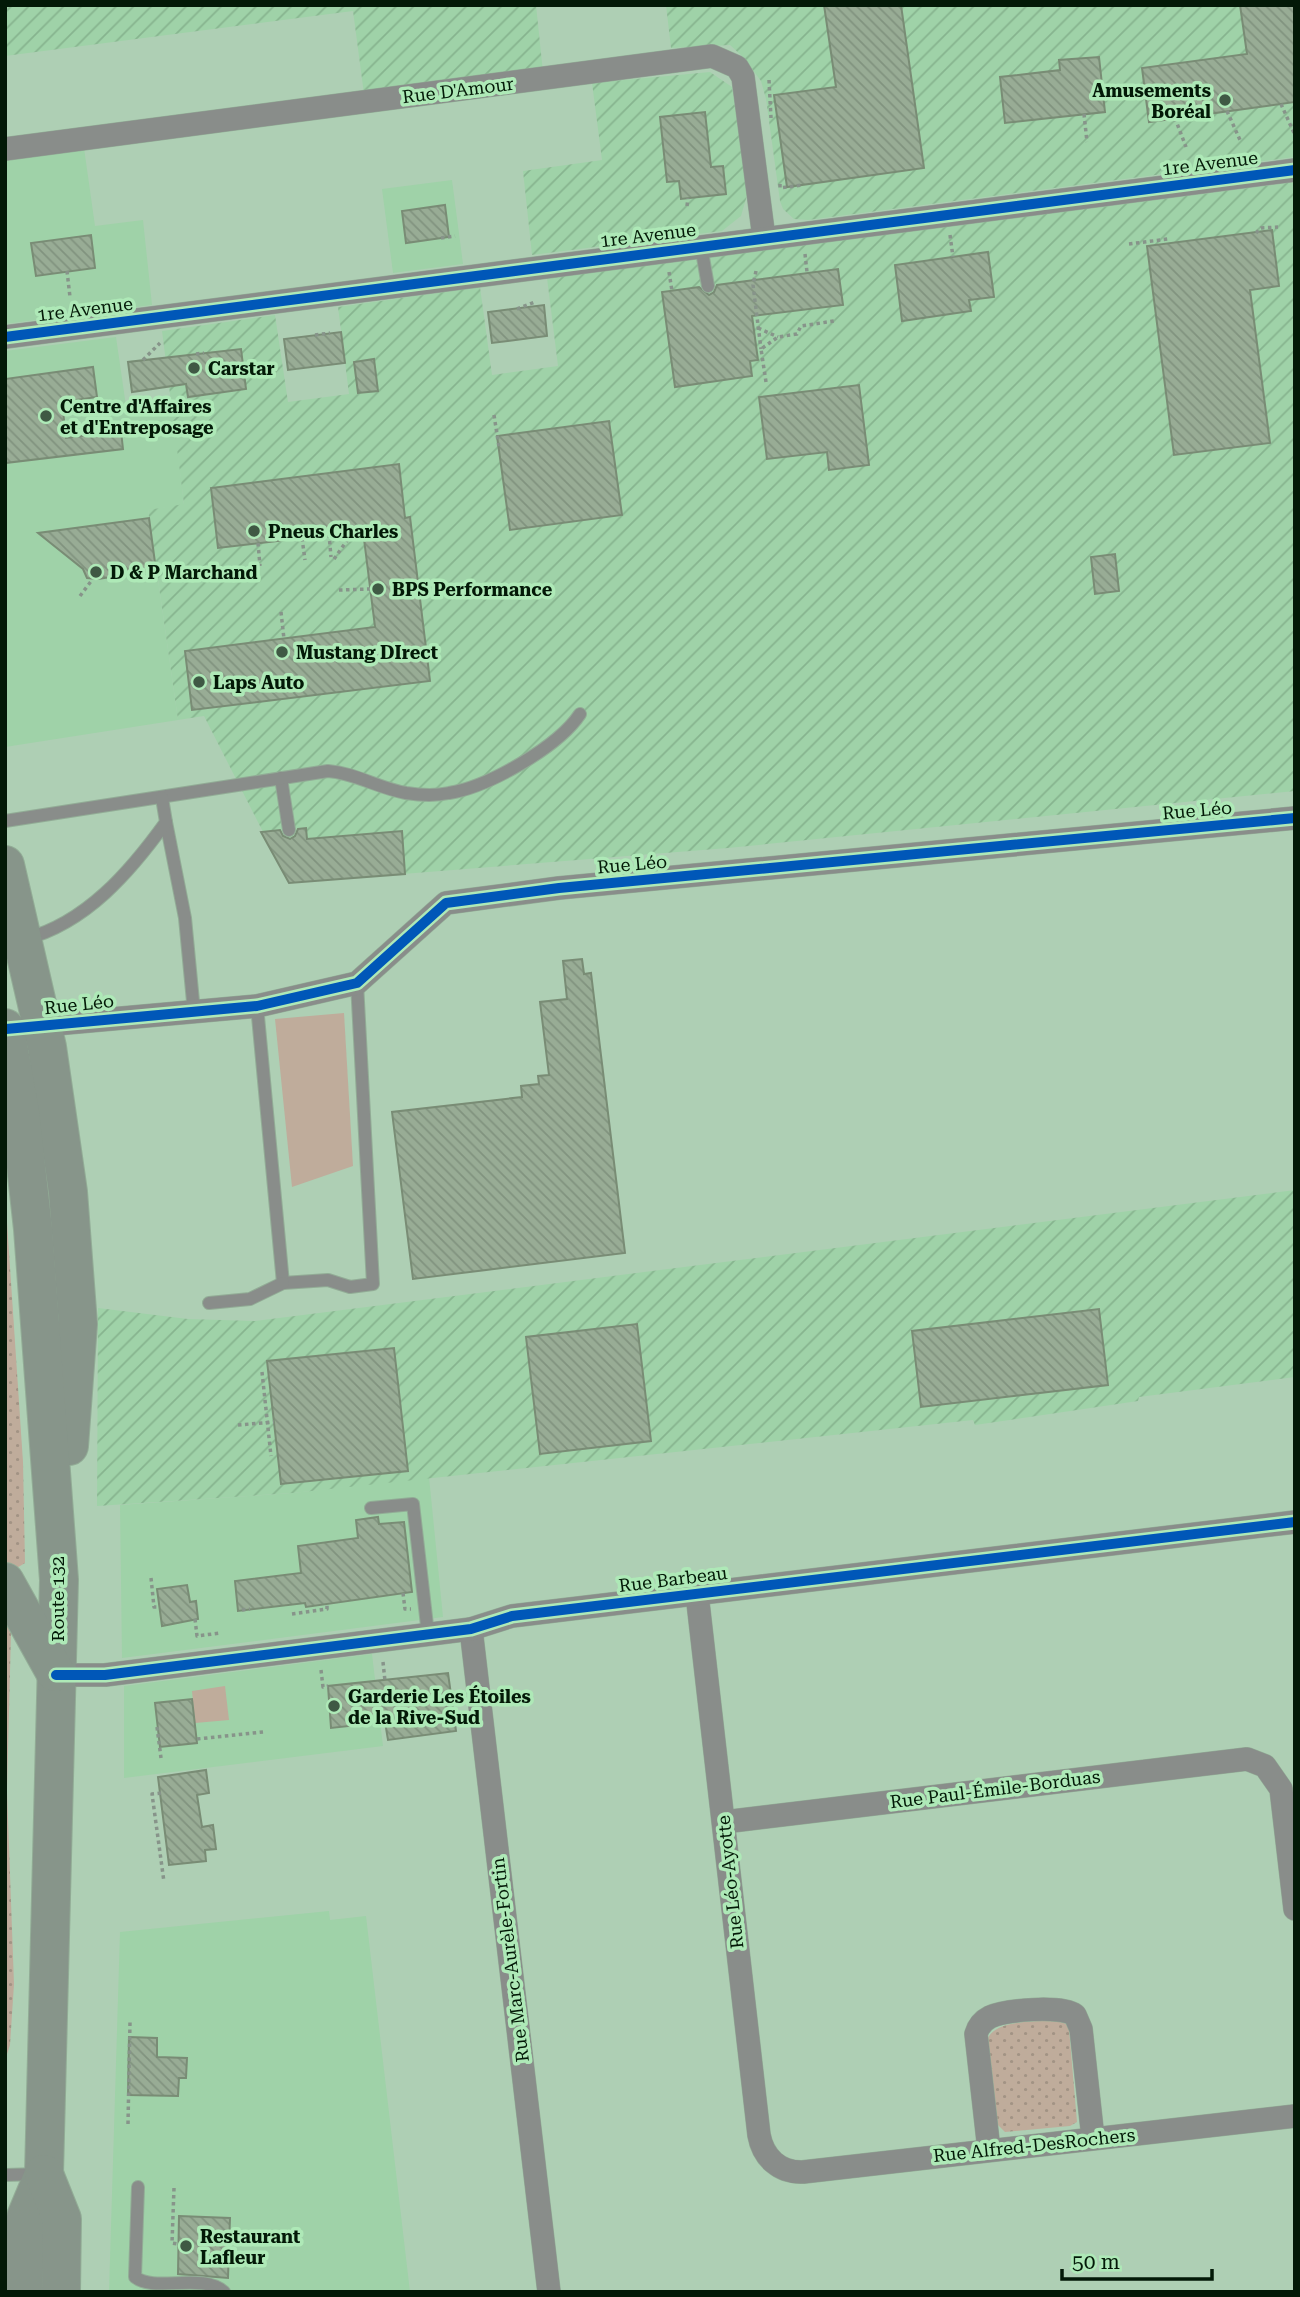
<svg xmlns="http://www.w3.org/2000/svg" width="1300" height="2297" font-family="'Roboto Serif',serif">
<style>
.built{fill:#9fd2a8}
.industrial{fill:url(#industrial-furrows)}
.grass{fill:url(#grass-dots)}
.green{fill:#bfac9b}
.building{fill:url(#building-back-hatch);stroke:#798c75;stroke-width:2}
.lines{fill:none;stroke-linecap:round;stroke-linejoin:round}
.lane-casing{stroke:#92ac96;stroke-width:14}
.street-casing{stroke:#92ac96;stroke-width:24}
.highway-casing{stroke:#92ac96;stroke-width:40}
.path{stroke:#87948a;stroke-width:3.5;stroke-dasharray:3.5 3.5;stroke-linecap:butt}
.lane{stroke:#898d8a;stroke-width:12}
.street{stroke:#898d8a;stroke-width:23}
.highway{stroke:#87958a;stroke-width:38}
.cycleway-casing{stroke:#aee9b7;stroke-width:15}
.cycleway{stroke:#0057b8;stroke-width:10}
.poi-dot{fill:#3f5944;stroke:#aee9b7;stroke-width:2.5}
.labels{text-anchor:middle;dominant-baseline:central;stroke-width:7;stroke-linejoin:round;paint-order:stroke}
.street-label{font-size:18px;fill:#031907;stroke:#aee9b7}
.poi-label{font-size:18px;font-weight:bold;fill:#031907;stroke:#aee9b7;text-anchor:start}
</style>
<defs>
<pattern id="industrial-furrows" width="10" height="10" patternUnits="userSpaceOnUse" patternTransform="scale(1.75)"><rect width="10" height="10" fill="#9fd2a8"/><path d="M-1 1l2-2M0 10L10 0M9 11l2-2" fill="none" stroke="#87b48f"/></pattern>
<pattern id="grass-dots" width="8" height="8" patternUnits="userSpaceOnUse" patternTransform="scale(1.75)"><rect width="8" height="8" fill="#bfac9b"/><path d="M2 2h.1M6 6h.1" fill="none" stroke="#a29384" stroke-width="1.8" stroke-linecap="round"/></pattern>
<pattern id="building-back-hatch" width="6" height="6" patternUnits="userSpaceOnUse" patternTransform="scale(1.75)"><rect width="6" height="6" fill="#98ac95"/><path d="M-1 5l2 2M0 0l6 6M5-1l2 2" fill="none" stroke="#81937f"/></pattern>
</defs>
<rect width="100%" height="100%" fill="#aecfb4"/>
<!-- built -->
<g class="built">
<polygon points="84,148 95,226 143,220 152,305 5,324 5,158"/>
<polygon points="452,180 463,264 393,273 382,189"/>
<polygon points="116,337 126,406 172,400 184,505 148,510 178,720 5,747 5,351"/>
<polygon points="429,1477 443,1617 122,1658 120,1505 293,1493"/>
<polygon points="372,1654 383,1746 124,1778 124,1686"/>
<polygon points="329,1911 330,1920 366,1916 410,2292 109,2292 120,1932"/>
</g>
<!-- industrial -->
<g class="industrial">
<polygon points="5,5 536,5 543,72 364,94 353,11 5,56"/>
<polygon points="666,5 1295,5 1295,157 808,220 794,219 783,209 780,201 766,99 761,81 743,57 730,45 671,48"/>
<polygon points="710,72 732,87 748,192 741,216 722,231 532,255 523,171 602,160 592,83"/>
<polygon points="1295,182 1295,791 728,848 289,883 204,716 178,720 148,510 184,504 162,331 275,315 288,402 349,394 338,307 480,287 492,375 558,366 547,278"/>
<polygon points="1295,1190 1295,1377 1139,1397 1138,1401 975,1425 973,1420 293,1493 97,1506 98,1308 188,1319 255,1321"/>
</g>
<!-- grass -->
<g class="grass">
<polygon points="5,1192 23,1462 25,1563 10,1572 5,1568"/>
<polygon points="5,1603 11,1633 7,1791 14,1984 10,2045 5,2060"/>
<path d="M1057 2020 1066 2024 1069 2029 1077 2122 1070 2126 1005 2132 997 2124 988 2038C997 2019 1039 2022 1057 2020Z"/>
</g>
<!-- green -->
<g class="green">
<polygon points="344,1013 353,1166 292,1187 275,1019"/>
<polygon points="225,1686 229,1720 195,1723 192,1691"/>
</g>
<!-- building -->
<g class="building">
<polygon points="824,5 901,5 924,168 787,187 774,95 836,87"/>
<polygon points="1240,5 1295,5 1295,102 1149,122 1142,68 1247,54"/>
<polygon points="1099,57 1105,112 1005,123 1000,77 1060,70 1059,60"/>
<polygon points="705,112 711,167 723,166 726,194 681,199 679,181 667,182 660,117"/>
<polygon points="445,205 449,237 406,243 402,211"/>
<polygon points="1272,230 1279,286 1250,290 1270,443 1174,455 1147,246"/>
<polygon points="91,235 95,268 36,276 31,243"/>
<polygon points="988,252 994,297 969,300 971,311 902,321 895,265"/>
<polygon points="838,269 843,305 752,316 758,360 750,361 752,376 675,387 662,292 699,287 709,295 714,292 717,285"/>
<polygon points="544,305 547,336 492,343 488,312"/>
<polygon points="341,332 345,363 288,370 284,339"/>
<polygon points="241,349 246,389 188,397 186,384 132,392 128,362"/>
<polygon points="374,359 378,391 358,393 354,362"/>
<polygon points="93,367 97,397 62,402 66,438 121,431 123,449 5,463 5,379"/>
<polygon points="859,385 869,465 829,470 827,452 767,459 759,397"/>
<polygon points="609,421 622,515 510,530 497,436"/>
<polygon points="399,464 405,518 410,517 430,681 192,710 185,651 375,627 363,531 218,548 211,488"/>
<polygon points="149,518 156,570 98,579 87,578 83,569 38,533"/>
<polygon points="1115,554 1119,591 1095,594 1091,557"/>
<polygon points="306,828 307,839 402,831 405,874 289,883 261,832 280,830 283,836 290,839 295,836 298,829"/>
<polygon points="582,959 584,974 591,973 625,1253 413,1279 392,1112 522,1097 521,1086 539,1084 538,1076 549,1075 540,1002 567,999 563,961"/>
<polygon points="1099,1309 1108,1385 921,1407 912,1331"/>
<polygon points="637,1324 651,1441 540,1454 526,1337"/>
<polygon points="394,1348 408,1471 281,1484 267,1361"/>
<polygon points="378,1517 379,1524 404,1522 412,1592 306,1607 305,1603 238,1611 235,1581 301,1573 298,1546 358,1538 356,1520"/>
<polygon points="187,1585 190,1602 196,1601 198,1619 162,1626 157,1589"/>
<polygon points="448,1673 456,1731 388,1740 385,1722 331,1728 328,1686"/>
<polygon points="192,1699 197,1743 160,1747 155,1703"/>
<polygon points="206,1770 209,1793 197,1795 202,1827 213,1825 216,1849 205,1850 206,1861 169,1865 158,1777"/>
<polygon points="129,2037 157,2038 157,2057 187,2058 186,2078 179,2078 178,2096 128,2095"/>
<polygon points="179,2216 230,2218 228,2278 178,2274"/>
</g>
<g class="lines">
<!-- lane casing -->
<g class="lane-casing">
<g id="lane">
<polyline points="701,246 708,286"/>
<polyline points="281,778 289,830"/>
<path d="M5 821 328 771C355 773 378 788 406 793 419 795 435 796 449 793 488 787 558 747 580 714"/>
<polyline points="166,822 185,918 194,1012"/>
<path d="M25 939C86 923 130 872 166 822L162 798"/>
<polyline points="257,1006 283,1283 328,1280 350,1287 373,1284 357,983"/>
<polyline points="209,1303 250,1299 283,1283"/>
<polyline points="371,1508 413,1504 428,1634"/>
<polyline points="5,2175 40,2174"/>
<path d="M138 2187 135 2277C155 2293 202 2272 224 2292"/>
</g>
</g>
<!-- street casing -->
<g class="street-casing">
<g id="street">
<polyline points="5,149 712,56 737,67 743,77 764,238"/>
<polyline points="5,337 1295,170"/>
<polyline points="33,1026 257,1006 357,983 446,903 559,888 1295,818"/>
<path d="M697 1594 759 2135C763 2157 779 2173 803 2172L1295 2116"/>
<polyline points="471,1629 549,2292"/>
<polyline points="56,1675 105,1675 471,1629 512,1616 1295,1522"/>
<polyline points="724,1822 1247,1759 1265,1766 1281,1789 1295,1909"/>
<path d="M989 2150 976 2034C978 2027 982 2021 990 2017 1005 2010 1061 2005 1075 2015L1081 2029 1093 2138"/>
</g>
</g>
<!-- highway casing -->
<g class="highway-casing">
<g id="highway">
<polyline points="5,865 47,1047 68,1192 78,1324 69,1446"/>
<polyline points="5,1028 20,1112 33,1229 59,1580 44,2174 26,2217 23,2292"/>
<polyline points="5,1582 55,1672"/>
<polyline points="44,2174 62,2219 61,2292"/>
</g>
</g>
<!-- path -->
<g class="path">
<polyline points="449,6 450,5"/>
<polyline points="769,80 771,118"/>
<polyline points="1281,104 1294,133"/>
<polyline points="1227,111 1240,140"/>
<polyline points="1084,114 1087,142"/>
<polyline points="1175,118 1186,147"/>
<polyline points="780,184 780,188 802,185"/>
<polyline points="687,206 688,198"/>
<polyline points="1256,233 1261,228 1278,227"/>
<polyline points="950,235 953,257"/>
<polyline points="441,238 455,236"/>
<polyline points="1129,244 1168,239"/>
<polyline points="805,254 807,272"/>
<polyline points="67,271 70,297"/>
<polyline points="756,271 753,285 761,349"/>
<polyline points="669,272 672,291"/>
<polyline points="517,309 535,302"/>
<polyline points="758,328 778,337"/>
<polyline points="315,335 330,333"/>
<polyline points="196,354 204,353"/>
<polyline points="143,360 160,343"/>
<polyline points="766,382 761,349 778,337 797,334 801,326 834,321"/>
<polyline points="494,415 499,447"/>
<polyline points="329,534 331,557"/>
<polyline points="302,538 305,560"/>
<polyline points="258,543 260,566"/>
<polyline points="334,559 353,532"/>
<polyline points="339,590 370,589"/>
<polyline points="80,596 92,580"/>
<polyline points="281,612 284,639"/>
<polyline points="262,1372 271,1456"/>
<polyline points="238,1425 274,1422"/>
<polyline points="151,1578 154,1607 159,1607"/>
<polyline points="403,1593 405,1609 411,1609"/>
<polyline points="242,1610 250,1609"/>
<polyline points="292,1614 327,1609 327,1605"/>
<polyline points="195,1619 197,1636 220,1633"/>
<polyline points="383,1662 385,1681"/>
<polyline points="321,1670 323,1687 328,1686"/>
<polyline points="157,1727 161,1758"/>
<polyline points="197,1739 263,1732"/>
<polyline points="161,1793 152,1794 164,1882"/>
<polyline points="128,2124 130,2022"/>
<polyline points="174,2188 172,2243 178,2244"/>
</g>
<!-- lane -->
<use href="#lane" class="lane"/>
<!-- street -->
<use href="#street" class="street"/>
<!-- highway -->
<use href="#highway" class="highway"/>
<!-- cycleway casing -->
<g class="cycleway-casing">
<g id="cycleway">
<polyline points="5,337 1295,170"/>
<polyline points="6,1029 257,1006 357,983 446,903 559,888 1295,818"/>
<polyline points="56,1675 105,1675 471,1629 512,1616 1295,1522"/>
</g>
</g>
<!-- cycleway -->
<use href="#cycleway" class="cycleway"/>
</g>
<!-- markers -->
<g class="poi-dot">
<circle cx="1225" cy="100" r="7"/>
<circle cx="194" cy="368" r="7"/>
<circle cx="46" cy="416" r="7"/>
<circle cx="254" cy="531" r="7"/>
<circle cx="96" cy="572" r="7"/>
<circle cx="378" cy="589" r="7"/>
<circle cx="282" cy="652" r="7"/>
<circle cx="199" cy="682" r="7"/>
<circle cx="334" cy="1706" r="7"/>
<circle cx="186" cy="2246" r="7"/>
</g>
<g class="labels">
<!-- street labels -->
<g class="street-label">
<text transform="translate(458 90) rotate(-7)">Rue D'Amour</text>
<text transform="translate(1210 163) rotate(-7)">1re Avenue</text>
<text transform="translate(648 235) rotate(-7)">1re Avenue</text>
<text transform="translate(85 309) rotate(-7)">1re Avenue</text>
<text transform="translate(1197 810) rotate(-5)">Rue Léo</text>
<text transform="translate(632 864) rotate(-5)">Rue Léo</text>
<text transform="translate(79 1004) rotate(-6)">Rue Léo</text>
<text transform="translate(673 1579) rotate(-7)">Rue Barbeau</text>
<text transform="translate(57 1599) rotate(-90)">Route 132</text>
<text transform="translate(995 1789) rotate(-7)">Rue Paul-Émile-Borduas</text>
<text transform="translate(730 1882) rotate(-96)">Rue Léo-Ayotte</text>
<text transform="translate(510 1960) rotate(-97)">Rue Marc-Aurèle-Fortin</text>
<text transform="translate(1034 2145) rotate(-6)">Rue Alfred-DesRochers</text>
</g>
<!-- poi labels -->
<g class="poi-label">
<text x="1211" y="90" text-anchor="end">Amusements<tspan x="1211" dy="21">Boréal</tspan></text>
<text x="208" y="368">Carstar</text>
<text x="60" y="406">Centre d'Affaires<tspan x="60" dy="21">et d'Entreposage</tspan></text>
<text x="268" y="531">Pneus Charles</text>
<text x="110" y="572">D &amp; P Marchand</text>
<text x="392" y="589">BPS Performance</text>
<text x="296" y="652">Mustang DIrect</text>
<text x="213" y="682">Laps Auto</text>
<text x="348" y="1696">Garderie Les Étoiles<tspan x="348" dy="21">de la Rive-Sud</tspan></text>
<text x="200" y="2236">Restaurant<tspan x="200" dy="21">Lafleur</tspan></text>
</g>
</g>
<!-- border -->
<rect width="1300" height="2297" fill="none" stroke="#031907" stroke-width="14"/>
<!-- scale -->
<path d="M1062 2269v10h150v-10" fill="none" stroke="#031907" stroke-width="3.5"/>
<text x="1072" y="2269" font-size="21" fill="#031907" stroke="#aee9b7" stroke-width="5" paint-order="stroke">50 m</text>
</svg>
